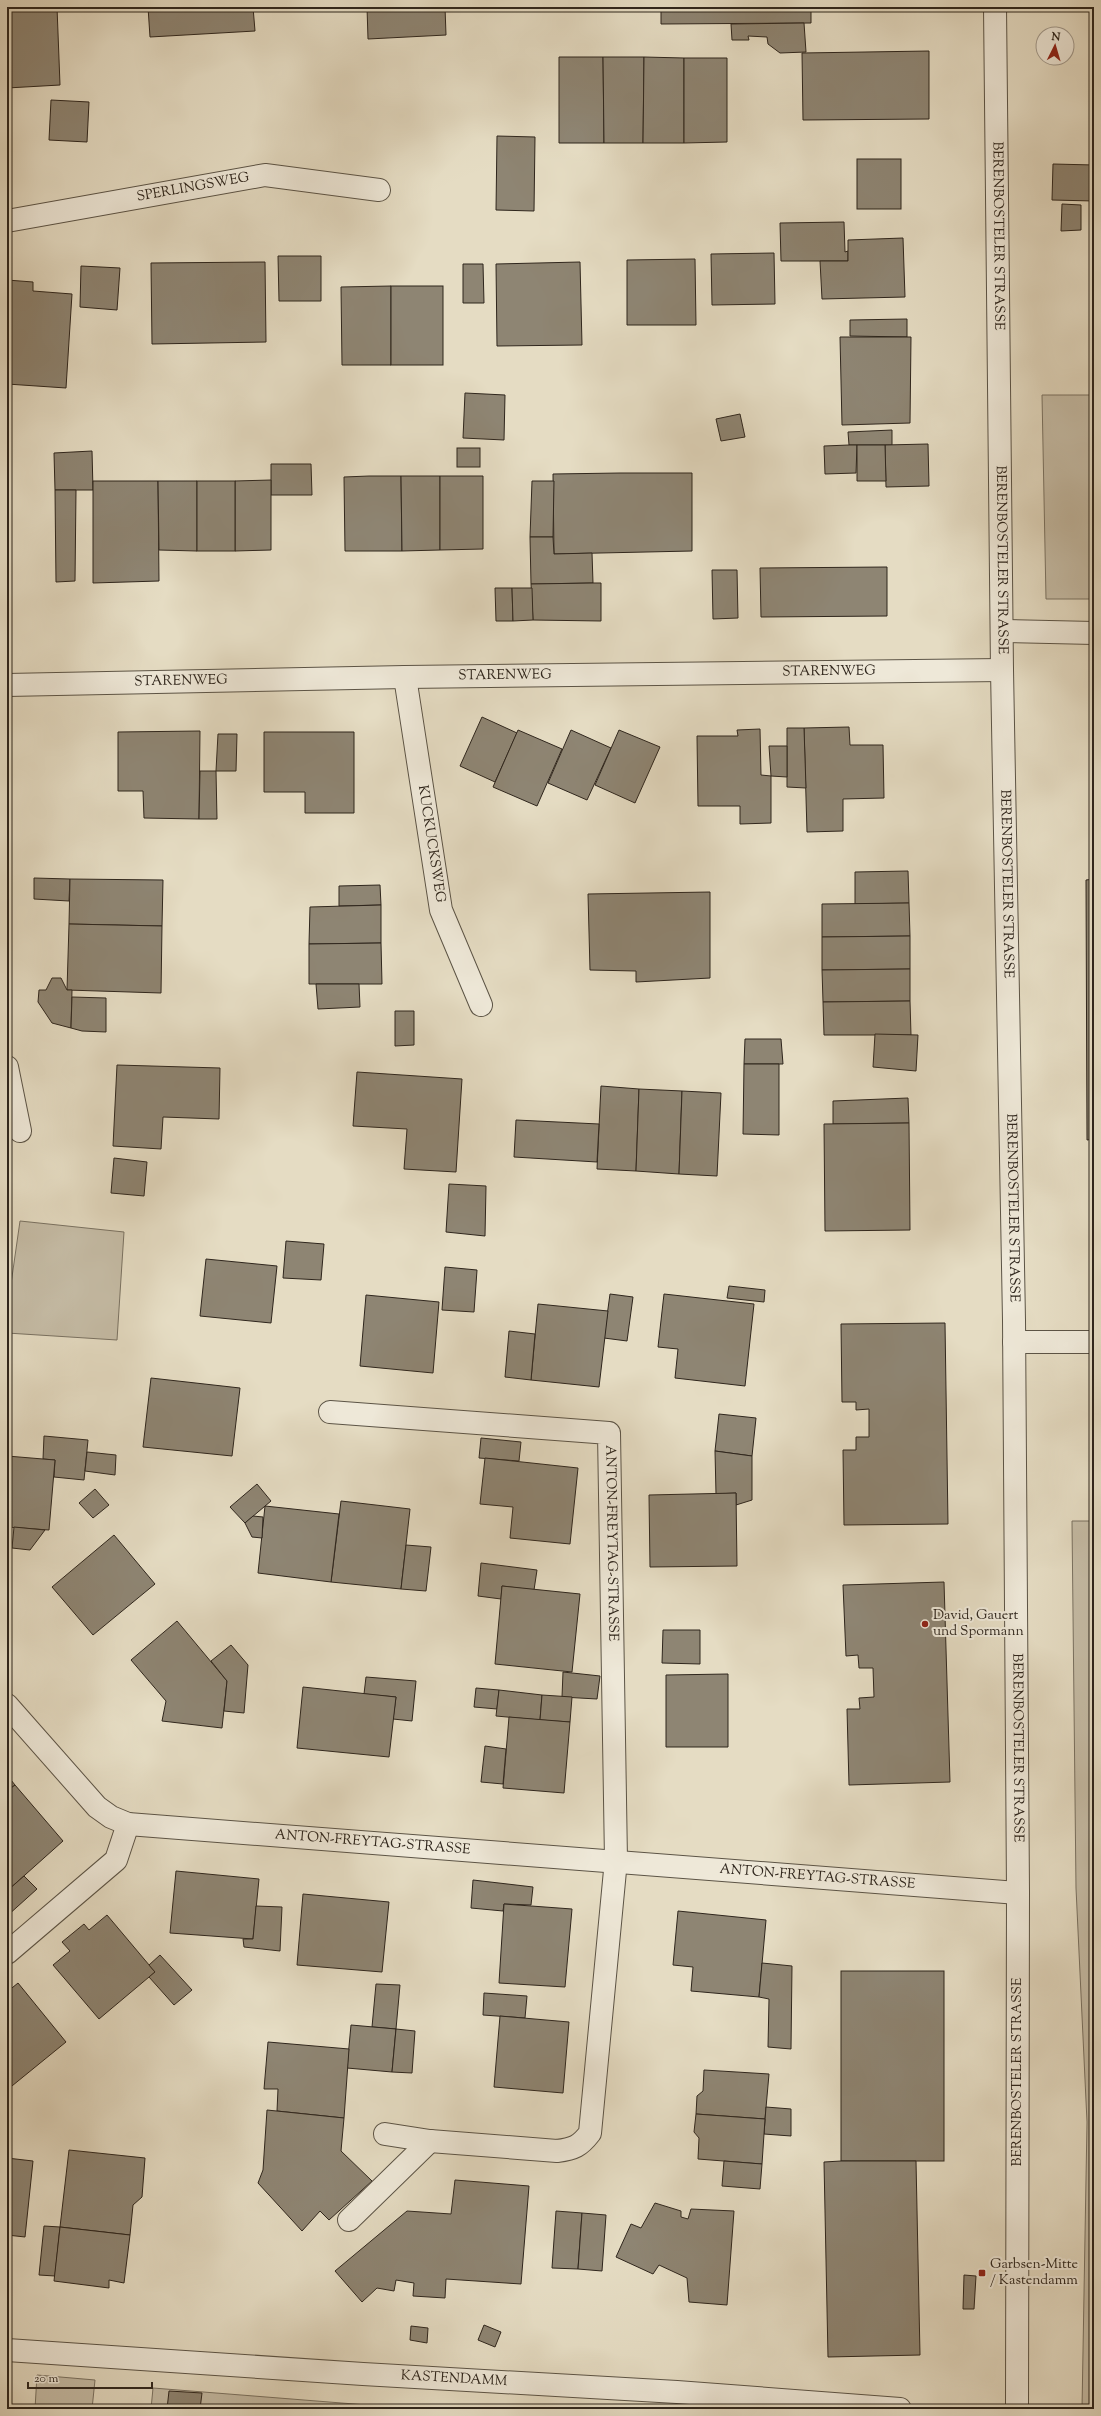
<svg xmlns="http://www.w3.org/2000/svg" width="1101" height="2416" font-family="'Sorts Mill Goudy',serif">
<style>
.green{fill:#c6bda7;stroke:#7a7262}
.building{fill:#8e8573;stroke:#2f261d}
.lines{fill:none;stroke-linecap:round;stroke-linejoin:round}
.service-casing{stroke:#5c5446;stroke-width:24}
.minor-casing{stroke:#5c5446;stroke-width:24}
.tertiary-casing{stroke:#5c5446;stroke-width:24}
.service{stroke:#eee8d8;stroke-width:22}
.minor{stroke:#eee8d8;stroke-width:22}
.tertiary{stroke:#eee8d8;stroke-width:22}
.poi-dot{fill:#8f2418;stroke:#eee8d8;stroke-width:1.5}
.labels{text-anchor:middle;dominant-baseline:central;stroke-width:4;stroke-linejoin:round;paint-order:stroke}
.street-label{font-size:14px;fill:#2f261d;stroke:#eee8d8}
.poi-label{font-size:14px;fill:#2f261d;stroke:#eee8d8;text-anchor:start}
</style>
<rect width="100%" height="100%" fill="#e5dcc3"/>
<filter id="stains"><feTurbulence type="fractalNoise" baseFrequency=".005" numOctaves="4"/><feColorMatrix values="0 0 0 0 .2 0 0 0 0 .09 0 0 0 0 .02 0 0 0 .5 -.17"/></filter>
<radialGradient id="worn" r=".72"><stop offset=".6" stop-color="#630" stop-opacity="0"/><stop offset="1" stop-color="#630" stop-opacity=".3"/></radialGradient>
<!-- green -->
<g class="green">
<polygon points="1042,395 1094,395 1094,599 1046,599"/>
<polygon points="20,1221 124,1232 117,1340 7,1333 7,1312"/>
<polygon points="1072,1521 1094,1521 1094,2409 1082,2409 1087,2122 1076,1888"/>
<polygon points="37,2375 95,2380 92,2409 35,2409"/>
<polygon points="153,2388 417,2409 151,2409"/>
</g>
<!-- building -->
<g class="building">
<polygon points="7,7 57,7 60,85 7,88"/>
<polygon points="148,7 253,7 255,31 150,37"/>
<polygon points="367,7 445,7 446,35 368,39"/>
<polygon points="661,7 811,7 811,23 661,24"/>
<polygon points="804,23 806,52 780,53 768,44 767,37 748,36 749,40 732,40 731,24"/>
<polygon points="929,51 929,119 803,120 802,53"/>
<polygon points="559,57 603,57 604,143 559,143"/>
<polygon points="603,57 644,57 643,143 604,143"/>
<polygon points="644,57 684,58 684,143 643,143"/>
<polygon points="684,58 727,58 727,142 684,143"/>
<polygon points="51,100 89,102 87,142 49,140"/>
<polygon points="497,136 535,137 534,211 496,210"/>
<rect x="857" y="159" width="44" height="50"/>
<polygon points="1053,164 1094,165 1094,201 1052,200"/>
<polygon points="1062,204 1081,205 1081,230 1061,231"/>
<polygon points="844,222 845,252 848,251 848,261 781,261 780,223"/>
<polygon points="903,238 905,297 822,299 820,261 848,261 848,240"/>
<polygon points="774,253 775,304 712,305 711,254"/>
<polygon points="278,256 321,256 321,301 279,301"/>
<polygon points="695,259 696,325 627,325 627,260"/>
<polygon points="265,262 266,342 152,344 151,263"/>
<polygon points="580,262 582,345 497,346 496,264"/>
<polygon points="463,264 483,264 484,303 463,303"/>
<polygon points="81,266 120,268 117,310 80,307"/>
<polygon points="7,280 33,282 33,291 72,294 66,388 7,384"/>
<polygon points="391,286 391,365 342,365 341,287"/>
<rect x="391" y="286" width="52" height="79"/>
<polygon points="907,319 907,337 850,336 850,320"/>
<polygon points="840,337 911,337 910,423 842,425"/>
<polygon points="465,393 505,395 504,440 463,438"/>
<polygon points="740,414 745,437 721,441 716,419"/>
<polygon points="892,430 892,445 849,445 848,432"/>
<polygon points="928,444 929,486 886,487 885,445"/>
<polygon points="849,445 857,445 856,473 825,474 824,446"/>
<polygon points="857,445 885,445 886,481 857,481"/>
<rect x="457" y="448" width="23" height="19"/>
<polygon points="92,451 93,490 55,490 54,453"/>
<polygon points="271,464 311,464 312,495 271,495"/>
<polygon points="620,473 692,473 692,551 554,554 553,474"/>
<polygon points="369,476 401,476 402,551 345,551 344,477"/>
<polygon points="401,476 440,476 440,550 402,551"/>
<polygon points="440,476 483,476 483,549 440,550"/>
<polygon points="271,480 271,550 235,551 235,481"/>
<polygon points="93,481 158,481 159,581 93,583"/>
<polygon points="158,481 197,481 197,551 159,550"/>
<rect x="197" y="481" width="38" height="70"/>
<polygon points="532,481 554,481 553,537 530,537"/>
<polygon points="55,490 76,490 75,581 56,582"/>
<polygon points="530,537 553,537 554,554 592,553 593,583 531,584"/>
<polygon points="887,567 887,616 761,617 760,568"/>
<polygon points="712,570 737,570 738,618 713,619"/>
<polygon points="593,583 601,583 601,621 533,620 531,584"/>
<polygon points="495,588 512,588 513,621 496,621"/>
<polygon points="512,588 532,588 533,620 513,621"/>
<polygon points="482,717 517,733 495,782 460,766"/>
<polygon points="849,727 850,745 883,745 884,798 843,799 843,831 807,832 804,728"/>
<polygon points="787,728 804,728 806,788 787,787"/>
<polygon points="760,729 761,775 771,776 771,823 740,824 740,806 698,806 697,736 738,736 737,730"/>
<polygon points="518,730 562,749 537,806 493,787"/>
<polygon points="571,730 611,748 587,800 548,783"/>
<polygon points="619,730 660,747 635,803 595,785"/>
<polygon points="200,731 199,819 144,818 143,791 118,791 118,732"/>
<polygon points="264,732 354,732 354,813 305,813 305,792 264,792"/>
<polygon points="218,734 237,734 236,771 216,771"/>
<polygon points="769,746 787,746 787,777 771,776"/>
<polygon points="200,771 216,771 217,819 199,819"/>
<polygon points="908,871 909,903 855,904 855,872"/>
<polygon points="34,878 70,879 69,901 34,899"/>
<polygon points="70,879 163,880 162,926 69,924"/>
<polygon points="1094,879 1094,1139 1087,1140 1086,880"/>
<polygon points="380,885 381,905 339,906 339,886"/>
<polygon points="710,892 710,978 636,982 636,971 590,970 588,894"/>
<polygon points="909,903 910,936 822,937 822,904"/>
<polygon points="381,905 381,943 309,944 310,907"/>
<polygon points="69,924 162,926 161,993 67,990"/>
<polygon points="910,936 910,969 822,970 822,937"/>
<polygon points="381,943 382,984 309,984 309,944"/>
<polygon points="910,969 910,1001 823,1002 822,970"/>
<polygon points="52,978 61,978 67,990 72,990 71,1028 52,1023 38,1002 39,990 46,990"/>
<polygon points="316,984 359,984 360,1007 318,1009"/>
<polygon points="72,997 106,998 106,1032 82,1031 71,1028"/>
<polygon points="910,1001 911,1035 824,1035 823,1002"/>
<polygon points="395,1011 414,1011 414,1045 395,1046"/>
<polygon points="875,1034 918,1035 916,1071 873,1067"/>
<polygon points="745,1039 781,1039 783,1064 744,1064"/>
<polygon points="744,1064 779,1064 779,1135 743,1134"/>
<polygon points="117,1065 220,1068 219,1119 163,1117 161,1149 113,1146"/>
<polygon points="357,1072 462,1079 456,1172 404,1169 407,1129 353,1126"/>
<polygon points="601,1086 639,1089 636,1171 597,1169"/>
<polygon points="639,1089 682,1091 679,1174 636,1171"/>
<polygon points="682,1091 721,1093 717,1176 679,1174"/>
<polygon points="908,1098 909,1123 833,1124 833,1101"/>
<polygon points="516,1120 599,1124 597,1162 514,1157"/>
<polygon points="909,1123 910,1230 825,1231 824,1124"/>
<polygon points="114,1158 147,1162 144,1196 111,1193"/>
<polygon points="449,1184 486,1186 485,1236 446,1232"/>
<polygon points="286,1241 324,1244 321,1280 283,1278"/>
<polygon points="206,1259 277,1266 271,1323 200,1316"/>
<polygon points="445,1267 477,1270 474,1312 442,1310"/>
<polygon points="729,1286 765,1290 764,1302 727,1298"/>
<polygon points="610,1294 633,1297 627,1341 604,1338"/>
<polygon points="664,1294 754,1304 745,1386 675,1378 678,1349 658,1347"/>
<polygon points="366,1295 439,1302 433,1373 360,1366"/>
<polygon points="538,1304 608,1311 599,1387 531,1380"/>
<polygon points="945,1323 948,1524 844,1525 843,1450 856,1450 856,1437 869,1437 869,1409 856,1410 856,1402 842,1402 841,1324"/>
<polygon points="509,1331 535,1334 531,1380 505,1377"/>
<polygon points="151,1378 240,1388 232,1456 143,1447"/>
<polygon points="719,1414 756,1418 752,1456 715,1451"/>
<polygon points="44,1436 88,1440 84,1480 54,1477 55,1460 43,1459"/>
<polygon points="481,1438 521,1442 519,1461 479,1458"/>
<polygon points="715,1451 752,1456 752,1500 736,1505 736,1493 716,1494"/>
<polygon points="87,1452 116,1455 115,1475 85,1471"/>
<polygon points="7,1456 55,1460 49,1530 7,1527"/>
<polygon points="485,1458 578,1468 570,1544 510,1538 513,1507 480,1504"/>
<polygon points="257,1484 271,1501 245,1523 230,1507"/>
<polygon points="95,1489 109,1505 93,1518 79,1503"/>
<polygon points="736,1493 737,1566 650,1567 649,1495"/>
<polygon points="341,1501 410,1509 401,1589 331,1582"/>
<polygon points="265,1506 339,1514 331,1582 258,1573"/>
<polygon points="253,1516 263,1517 262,1538 252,1537 245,1523"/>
<polygon points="14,1527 45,1530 30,1550 12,1548"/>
<polygon points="114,1535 155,1584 93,1635 52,1587"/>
<polygon points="406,1545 431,1547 426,1591 401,1589"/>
<polygon points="481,1563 537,1570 534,1590 502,1586 501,1599 478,1596"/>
<polygon points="944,1582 950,1782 849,1785 847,1709 860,1709 859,1698 874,1697 873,1668 859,1668 858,1655 846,1656 843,1585"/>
<polygon points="502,1586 580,1594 572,1672 495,1664"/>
<polygon points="177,1621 227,1681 222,1728 162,1721 166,1701 131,1660"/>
<polygon points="663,1630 700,1630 700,1664 662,1663"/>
<polygon points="231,1645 248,1665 244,1713 224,1711 227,1681 211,1661"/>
<polygon points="563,1672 600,1676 597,1699 562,1697"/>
<polygon points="728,1674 728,1747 666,1747 666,1675"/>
<polygon points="366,1677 416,1681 412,1721 393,1719 396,1697 364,1694"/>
<polygon points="303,1687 396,1697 389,1757 297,1748"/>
<polygon points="476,1688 499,1690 497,1709 474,1707"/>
<polygon points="499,1690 542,1695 540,1720 496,1716"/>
<polygon points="542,1695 572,1697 570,1722 540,1720"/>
<polygon points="509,1717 570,1722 564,1793 503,1788"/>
<polygon points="485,1746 506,1749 503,1784 481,1782"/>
<polygon points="7,1775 15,1785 7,1791"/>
<polygon points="15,1785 63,1841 7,1891 7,1791"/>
<polygon points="176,1871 259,1879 253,1939 170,1933"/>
<polygon points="24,1876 37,1889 7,1916 7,1891"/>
<polygon points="473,1880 533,1887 531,1905 504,1904 503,1911 471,1908"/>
<polygon points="303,1894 389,1902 382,1972 297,1965"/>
<polygon points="504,1904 572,1909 565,1987 499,1983"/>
<polygon points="256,1906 282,1907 280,1951 244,1947 243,1939 253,1939"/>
<polygon points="678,1911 766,1920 759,1997 691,1991 693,1967 673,1965"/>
<polygon points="107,1915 155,1972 99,2019 53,1965 70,1951 62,1942 84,1924 89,1930"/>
<polygon points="160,1955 192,1990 174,2005 149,1977 155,1972 149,1965"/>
<polygon points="762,1963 792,1966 791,2049 768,2047 769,1999 759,1997"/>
<rect x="841" y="1971" width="103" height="190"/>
<polygon points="18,1983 66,2042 7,2090 7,1992"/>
<polygon points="376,1984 400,1985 396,2029 372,2027"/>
<polygon points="484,1993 527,1996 525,2018 483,2015"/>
<polygon points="500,2016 569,2022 563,2093 494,2087"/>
<polygon points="351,2025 396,2029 392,2072 347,2068"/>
<polygon points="396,2029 415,2031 412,2073 392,2072"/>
<polygon points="268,2042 349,2049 344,2118 277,2111 278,2089 264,2089"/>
<polygon points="704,2070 769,2074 765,2119 696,2114 697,2096 703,2091"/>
<polygon points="766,2107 791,2109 791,2136 764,2134"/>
<polygon points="267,2110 344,2118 341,2151 372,2181 329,2220 320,2211 302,2231 258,2183 263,2170"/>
<polygon points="696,2114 765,2119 762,2164 698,2159 699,2138 694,2132"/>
<polygon points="69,2150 145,2158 142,2197 133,2205 130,2235 60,2227"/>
<polygon points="7,2158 33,2161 25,2237 7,2235"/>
<polygon points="724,2161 762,2164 760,2189 722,2186"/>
<polygon points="841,2161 916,2161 920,2355 828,2357 824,2162"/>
<polygon points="455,2180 529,2186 521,2284 446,2279 445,2298 413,2296 414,2283 396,2280 394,2291 377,2288 362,2302 335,2271 407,2211 451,2214"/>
<polygon points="655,2203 681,2211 681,2217 688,2219 691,2209 734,2211 727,2305 689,2302 687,2278 659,2265 653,2274 616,2257 631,2224 641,2228"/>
<polygon points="556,2211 582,2213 578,2269 552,2268"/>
<polygon points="582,2213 606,2215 602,2271 578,2269"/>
<polygon points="44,2226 60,2227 55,2276 39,2275"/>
<polygon points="60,2227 130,2235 124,2283 109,2280 109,2288 54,2281"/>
<polygon points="964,2275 976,2276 974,2309 963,2309"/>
<polygon points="484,2325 501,2332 495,2347 478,2340"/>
<polygon points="411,2326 428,2328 427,2343 410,2340"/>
<polygon points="169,2391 202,2393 200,2409 167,2409"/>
</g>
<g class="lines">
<!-- service casing -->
<g class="service-casing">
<polyline id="service" points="349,2220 430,2141"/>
</g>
<!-- minor casing -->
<g class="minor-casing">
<g id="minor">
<path id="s1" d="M7 221 265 175 379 190"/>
<polyline points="1002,631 1094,633"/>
<path id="s2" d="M405 677 441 910 481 1005"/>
<path id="s3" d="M7 685 405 677 1002 670"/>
<polyline points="7,1067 20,1131"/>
<polyline points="1014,1342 1094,1342"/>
<path id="s4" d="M330 1412 609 1433 616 1860 590 2133C580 2146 574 2149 557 2151L430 2141 385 2134"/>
<path id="s5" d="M7 1705 97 1807 111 1817 128 1824 1018 1893"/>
<polyline points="7,1953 116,1860 128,1824"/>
<path id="s6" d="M7 2350 363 2374 677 2392 900 2409"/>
</g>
</g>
<!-- tertiary casing -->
<g class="tertiary-casing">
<g id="tertiary">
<path id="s7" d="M995 7 1002 670 1014 1320 1018 1893 1017 2409"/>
</g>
</g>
<!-- service -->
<use href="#service" class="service"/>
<!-- minor -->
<use href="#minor" class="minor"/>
<!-- tertiary -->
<use href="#tertiary" class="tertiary"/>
</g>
<!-- markers -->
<g class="poi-dot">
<circle cx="925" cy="1624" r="4"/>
<rect x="978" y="2269" width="8" height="8" rx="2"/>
</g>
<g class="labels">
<!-- street labels -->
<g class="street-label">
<text stroke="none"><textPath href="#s1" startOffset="189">SPERLINGSWEG</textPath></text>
<text stroke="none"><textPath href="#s7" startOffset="229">BERENBOSTELER STRASSE</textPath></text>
<text stroke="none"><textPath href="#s7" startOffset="553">BERENBOSTELER STRASSE</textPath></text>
<text stroke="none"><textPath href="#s3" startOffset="822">STARENWEG</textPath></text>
<text stroke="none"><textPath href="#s3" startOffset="498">STARENWEG</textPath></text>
<text stroke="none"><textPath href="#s3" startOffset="174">STARENWEG</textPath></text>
<text stroke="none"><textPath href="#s2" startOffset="169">KUCKUCKSWEG</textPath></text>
<text stroke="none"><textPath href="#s7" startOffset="877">BERENBOSTELER STRASSE</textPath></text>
<text stroke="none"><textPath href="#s7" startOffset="1201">BERENBOSTELER STRASSE</textPath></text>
<text stroke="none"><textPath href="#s4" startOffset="390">ANTON-FREYTAG-STRASSE</textPath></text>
<text stroke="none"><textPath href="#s7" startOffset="1741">BERENBOSTELER STRASSE</textPath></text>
<text stroke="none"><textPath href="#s5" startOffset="417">ANTON-FREYTAG-STRASSE</textPath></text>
<text stroke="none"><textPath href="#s5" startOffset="863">ANTON-FREYTAG-STRASSE</textPath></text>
<text transform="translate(1018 2072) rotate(-90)">BERENBOSTELER STRASSE</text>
<text stroke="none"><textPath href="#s6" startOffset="448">KASTENDAMM</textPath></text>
</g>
<!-- poi labels -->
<g class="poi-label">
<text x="933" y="1616">David, Gauert<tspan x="933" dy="16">und Spormann</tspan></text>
<text x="990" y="2265">Garbsen-Mitte<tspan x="990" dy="16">/ Kastendamm</tspan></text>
</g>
</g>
<!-- margin -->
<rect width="1101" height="2416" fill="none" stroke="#e5dcc3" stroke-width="24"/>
<rect x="8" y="8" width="1085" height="2400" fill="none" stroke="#2f261d" stroke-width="2"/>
<rect x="12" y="12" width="1077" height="2392" fill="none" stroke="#2f261d"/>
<!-- north arrow -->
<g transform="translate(1055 46) rotate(5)"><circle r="19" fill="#eee8d8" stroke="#a29a8d"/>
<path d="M0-3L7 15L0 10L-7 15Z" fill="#8f2418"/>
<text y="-6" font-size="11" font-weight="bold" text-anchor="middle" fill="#2f261d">N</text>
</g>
<!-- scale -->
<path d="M28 2382v6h124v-6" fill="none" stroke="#2f261d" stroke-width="2"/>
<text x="34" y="2382" font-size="12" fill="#2f261d" stroke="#eee8d8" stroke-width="3" paint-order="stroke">20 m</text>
<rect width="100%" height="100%" filter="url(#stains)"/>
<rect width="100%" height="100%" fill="url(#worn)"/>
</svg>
